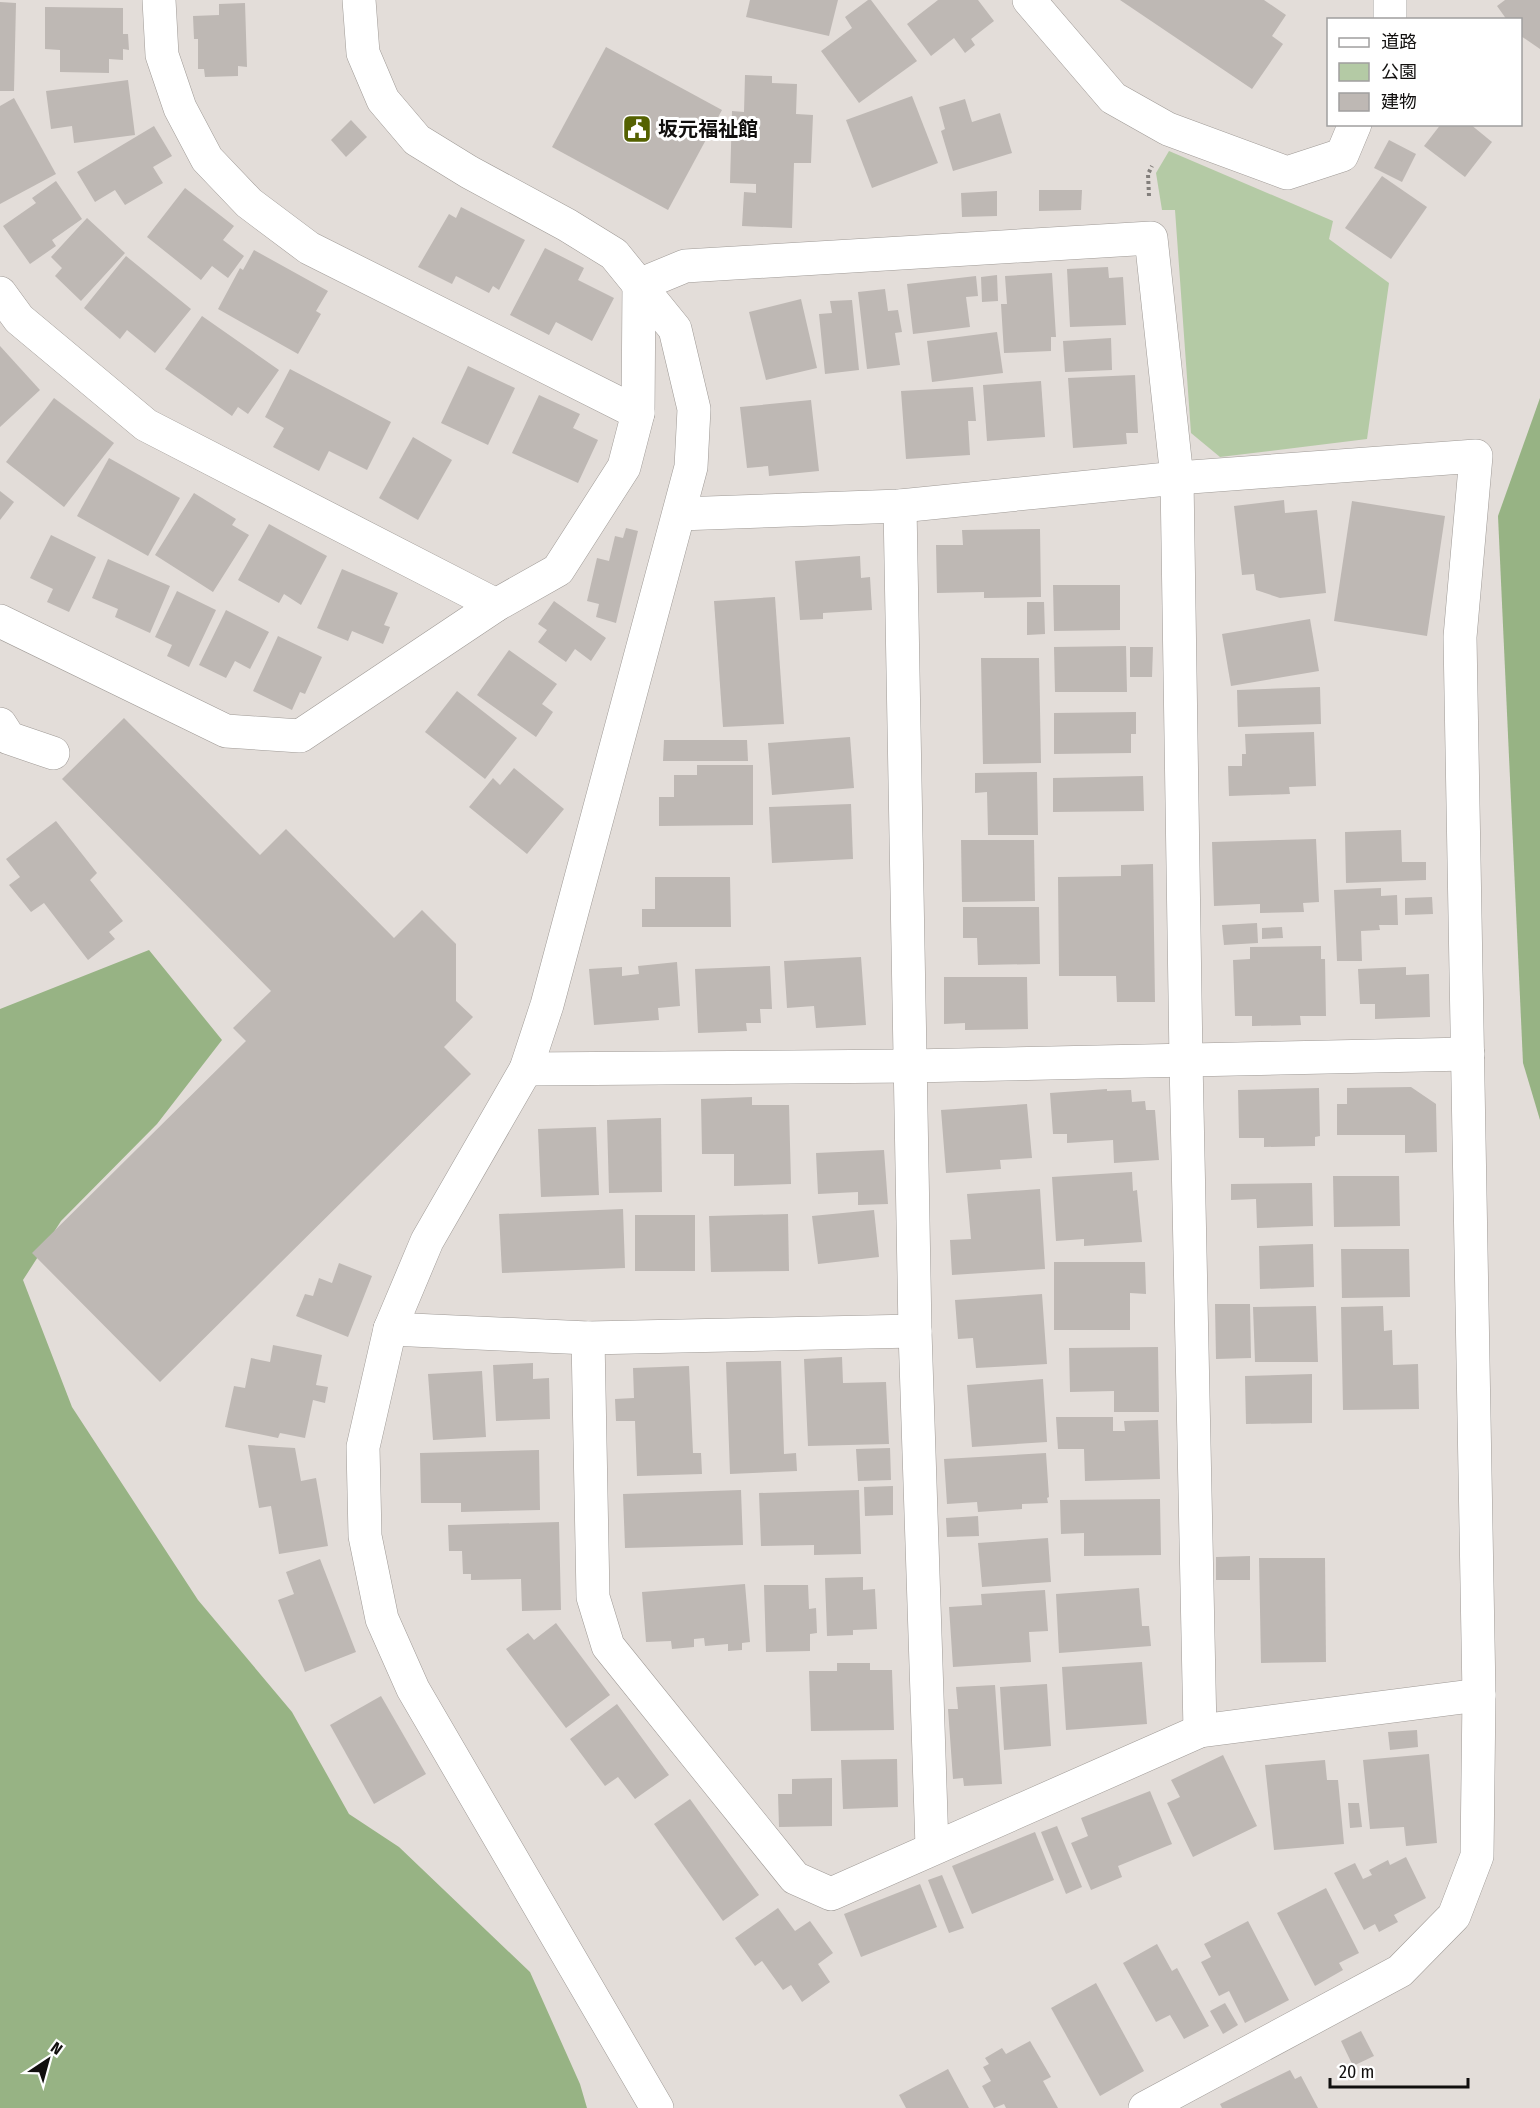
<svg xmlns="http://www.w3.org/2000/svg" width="1540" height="2108" font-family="'Fira Sans Condensed','Noto Sans JP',sans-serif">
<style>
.green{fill:#b4caa5}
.forest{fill:#97b384}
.building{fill:#beb8b4}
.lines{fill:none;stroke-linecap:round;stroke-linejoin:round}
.minor-casing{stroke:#9f9a96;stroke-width:34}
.tertiary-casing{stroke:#9f9a96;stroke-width:34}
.path{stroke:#827e7b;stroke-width:4;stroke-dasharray:3 3;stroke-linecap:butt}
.minor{stroke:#fff;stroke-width:33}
.tertiary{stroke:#fff;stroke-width:33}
.labels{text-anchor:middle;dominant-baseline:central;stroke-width:6;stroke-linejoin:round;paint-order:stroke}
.poi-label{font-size:20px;font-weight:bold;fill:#110f0e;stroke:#fff;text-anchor:start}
</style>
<rect width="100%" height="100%" fill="#e3ddd9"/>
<!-- green -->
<polygon class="green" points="1169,151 1333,221 1329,239 1389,283 1367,439 1220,457 1191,433 1175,210 1162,210 1156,173"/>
<!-- forest -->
<g class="forest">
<polygon points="1540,398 1540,1120 1523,1063 1498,516"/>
<polygon points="149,950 222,1040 157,1124 61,1221 23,1280 72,1407 198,1600 292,1712 349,1814 399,1847 530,1972 580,2084 587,2108 0,2108 0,1009"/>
</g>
<!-- building -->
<g class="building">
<polygon points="750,0 838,0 829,36 746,17"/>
<polygon points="868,0 871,0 917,61 859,103 821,51 852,28 845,17"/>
<polygon points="938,0 978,0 994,21 971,39 975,45 965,53 954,38 931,56 907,24"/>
<polygon points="1120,0 1264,0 1286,15 1272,36 1283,44 1252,89"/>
<polygon points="1505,0 1540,0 1540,49 1521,36 1521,20 1507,20 1497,6"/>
<polygon points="0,2 16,3 14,91 0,91"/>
<polygon points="245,3 247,67 238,66 238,76 205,77 204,69 198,69 198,39 194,39 193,16 219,15 219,4"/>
<polygon points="45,7 123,8 123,34 128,34 129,50 123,49 123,60 109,59 109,73 60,72 60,50 45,49"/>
<polygon points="606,47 722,110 668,210 552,147"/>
<polygon points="745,75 772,76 772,83 797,84 796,114 813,115 811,163 794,163 792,228 742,226 744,192 756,193 756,184 730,183 732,111 744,112"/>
<polygon points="128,80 135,135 74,143 72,126 51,129 46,91"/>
<polygon points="912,96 938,163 872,188 846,120"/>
<polygon points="14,98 56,174 0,204 0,106"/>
<polygon points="965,99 972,122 1000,113 1012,153 953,171 941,131 945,129 939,107"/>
<polygon points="351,120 367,137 346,157 331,140"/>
<polygon points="1441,124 1470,124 1492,142 1465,177 1424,146"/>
<polygon points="154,126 172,156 153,167 163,183 125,205 115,190 95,202 77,172"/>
<polygon points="1389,140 1416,154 1402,182 1374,168"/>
<polygon points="1382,176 1427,207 1391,259 1345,228"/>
<polygon points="56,181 82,219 52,240 56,246 30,264 3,226 36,203 32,198"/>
<polygon points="185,188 234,226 223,240 244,256 228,278 212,266 201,280 147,237"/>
<polygon points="1039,190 1082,190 1081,210 1039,211"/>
<polygon points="997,191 997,216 962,217 961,193"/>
<polygon points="461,207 525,240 499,290 493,286 489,293 456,276 452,284 418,267 449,214 456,218"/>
<polygon points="87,218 125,253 81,301 55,276 62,268 51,257"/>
<polygon points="545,248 584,268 578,280 614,298 592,341 556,322 549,335 510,315"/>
<polygon points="254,250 328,291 316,311 321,314 298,354 218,309 240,268 243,270"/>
<polygon points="126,256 191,309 155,353 127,330 120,339 84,308"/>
<polygon points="1108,267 1109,278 1123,277 1126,325 1070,327 1067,269"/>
<polygon points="1052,273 1056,337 1051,337 1051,351 1004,353 1001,304 1007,304 1005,276"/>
<polygon points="997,275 998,301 982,302 981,277"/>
<polygon points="976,276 978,296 966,297 970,327 913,334 907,284"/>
<polygon points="885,289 888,311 898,310 902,332 895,333 900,365 867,369 858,292"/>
<polygon points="801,299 817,368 766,380 749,312"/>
<polygon points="852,300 859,370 825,374 819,314 832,313 830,301"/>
<polygon points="202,316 279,370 248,414 238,407 232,416 165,369"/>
<polygon points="997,332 1003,373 932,382 927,341"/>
<polygon points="1111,338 1112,370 1065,372 1063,341"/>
<polygon points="0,346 40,390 0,427"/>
<polygon points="468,366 515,388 488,445 441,423"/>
<polygon points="290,369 391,422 367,470 329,451 319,471 273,447 284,428 265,417"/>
<polygon points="1135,375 1138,433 1126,433 1127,444 1073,448 1068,378"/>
<polygon points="1041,381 1045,437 987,441 983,385"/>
<polygon points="973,387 976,421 968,421 970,455 906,459 901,391"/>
<polygon points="539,395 580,414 573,428 598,440 578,483 512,453"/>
<polygon points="54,398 114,443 64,507 6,462"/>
<polygon points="811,400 819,471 769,476 768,466 747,468 740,407"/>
<polygon points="413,437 452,460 418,520 379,498"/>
<polygon points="109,458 180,498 148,556 77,516"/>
<polygon points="0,491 14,502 0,520"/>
<polygon points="194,493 236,519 232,525 249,535 213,592 155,555"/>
<polygon points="1284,500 1285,513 1317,510 1326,593 1280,598 1256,590 1254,574 1242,575 1234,506"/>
<polygon points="1352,501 1445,516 1427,636 1334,621"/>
<polygon points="269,524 327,556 301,605 284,594 279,603 238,580"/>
<polygon points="626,528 638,531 616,623 596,617 599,604 587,601 597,558 609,561 615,536 623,538"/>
<polygon points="1040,529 1041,597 984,598 984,592 937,593 936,545 963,545 962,530"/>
<polygon points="51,535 96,557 69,612 47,602 53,589 30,578"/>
<polygon points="860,556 861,578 870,577 872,610 823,613 823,619 800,620 795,561"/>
<polygon points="108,559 170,586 150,633 115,617 118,609 92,598"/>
<polygon points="342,569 398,593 384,625 390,627 383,644 352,631 348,641 317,628"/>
<polygon points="1053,585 1120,585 1120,630 1054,631"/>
<polygon points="177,591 216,610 189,667 167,656 172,645 155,637"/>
<polygon points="775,597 784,724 723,727 714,601"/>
<polygon points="554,601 606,638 591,661 575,649 566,662 538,642 547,630 538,624"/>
<polygon points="1027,602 1044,602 1045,634 1027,635"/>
<polygon points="226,610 269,632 250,669 235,661 226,678 199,665"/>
<polygon points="1310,619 1319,671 1231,686 1222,634"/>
<polygon points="278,636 322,657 305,694 300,692 292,710 253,691"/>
<polygon points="1126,646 1127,692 1055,692 1054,647"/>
<polygon points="1130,647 1153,647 1152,677 1130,677"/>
<polygon points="509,650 557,684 542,704 553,712 536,737 477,695"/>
<polygon points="981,658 1039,658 1041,763 983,764"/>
<polygon points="1320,687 1321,724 1238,727 1237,690"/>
<polygon points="457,691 517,738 485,779 425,732"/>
<polygon points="1136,712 1136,734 1131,734 1131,753 1054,754 1054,713"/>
<polygon points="124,718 260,855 286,829 394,938 422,910 456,944 456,1001 473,1017 444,1047 471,1074 160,1382 32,1253 246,1041 233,1028 271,991 62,779"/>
<polygon points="1314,732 1316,786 1289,787 1290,794 1229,796 1228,766 1242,766 1242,754 1246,754 1245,734"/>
<polygon points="850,737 854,788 772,795 768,743"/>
<polygon points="664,740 747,740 748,761 663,761"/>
<polygon points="697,765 753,765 753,825 659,826 659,797 674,797 674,775 697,775"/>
<polygon points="514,768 564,809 527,854 469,807 493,778 500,785"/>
<polygon points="1037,772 1038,835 988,835 987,792 975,793 975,773"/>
<polygon points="1143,776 1144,811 1053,812 1053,778"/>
<polygon points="851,804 853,859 772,863 769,807"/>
<polygon points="56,821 97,873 90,880 123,921 109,932 115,939 88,960 44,903 31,912 9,885 20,877 6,859"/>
<polygon points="1401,830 1402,862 1426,862 1426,880 1346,883 1345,832"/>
<polygon points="1316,839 1319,902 1303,903 1304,912 1260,913 1260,904 1214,906 1212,842"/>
<polygon points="961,840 1034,840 1035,901 962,902"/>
<polygon points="1153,864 1155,1002 1117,1002 1116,976 1059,976 1058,877 1121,876 1121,865"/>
<polygon points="655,877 730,877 731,927 642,927 642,909 655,909"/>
<polygon points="1381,888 1381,896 1397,895 1398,925 1379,925 1380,930 1361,931 1362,961 1337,961 1334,890"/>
<polygon points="1432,897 1433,914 1405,915 1405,898"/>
<polygon points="963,907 1039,907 1040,964 978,965 977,938 963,938"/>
<polygon points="1257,923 1258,943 1224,945 1222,925"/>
<polygon points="1282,927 1283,938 1262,939 1262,928"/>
<polygon points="1321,946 1321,959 1325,959 1326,1016 1300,1016 1301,1025 1252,1026 1252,1016 1235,1016 1233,960 1250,959 1250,947"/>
<polygon points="861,957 866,1025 816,1028 814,1006 787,1008 784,961"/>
<polygon points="677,962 680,1006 658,1008 659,1020 594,1025 589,969 622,967 622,976 639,974 638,966"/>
<polygon points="770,966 772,1009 760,1009 761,1023 746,1023 747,1031 698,1033 695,969"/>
<polygon points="1406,967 1406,975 1429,974 1430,1017 1375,1019 1375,1004 1360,1004 1358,969"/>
<polygon points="944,977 1027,977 1028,1029 965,1030 965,1023 944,1024"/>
<polygon points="1411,1087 1436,1104 1437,1152 1405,1153 1405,1135 1337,1135 1337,1104 1347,1104 1347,1088"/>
<polygon points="1319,1088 1320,1136 1315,1137 1315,1146 1264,1147 1264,1138 1239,1138 1238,1090"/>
<polygon points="1107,1089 1107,1091 1131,1090 1132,1102 1145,1101 1146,1110 1155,1110 1159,1160 1114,1163 1113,1140 1067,1143 1067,1134 1053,1134 1050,1093"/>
<polygon points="752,1097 752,1105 789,1105 791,1184 734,1186 734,1154 702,1154 701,1099"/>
<polygon points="1027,1104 1032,1158 1000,1160 1001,1169 946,1173 941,1110"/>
<polygon points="661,1118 662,1192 609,1193 607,1120"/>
<polygon points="596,1127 599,1195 541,1197 538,1129"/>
<polygon points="884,1150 888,1204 858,1205 858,1192 818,1194 816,1153"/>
<polygon points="1132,1172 1133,1191 1137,1190 1142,1242 1084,1246 1084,1239 1056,1241 1052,1177"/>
<polygon points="1333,1176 1399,1176 1400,1226 1334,1227"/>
<polygon points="1312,1183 1313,1226 1257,1228 1256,1199 1231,1200 1231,1184"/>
<polygon points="1040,1189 1045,1269 952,1275 950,1240 971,1239 967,1194"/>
<polygon points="623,1209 625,1268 502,1273 499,1214"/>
<polygon points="874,1210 879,1257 818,1264 812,1216"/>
<polygon points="788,1214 789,1271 711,1272 709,1216"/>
<rect x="635" y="1215" width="60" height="56"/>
<polygon points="1313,1244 1314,1287 1260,1289 1259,1246"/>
<polygon points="1341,1249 1409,1249 1410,1297 1342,1298"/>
<polygon points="1054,1262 1145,1262 1146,1294 1130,1293 1130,1330 1054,1330"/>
<polygon points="339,1263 372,1276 348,1337 296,1316 305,1294 313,1296 319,1278 332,1283"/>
<polygon points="1042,1294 1047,1364 976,1368 973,1338 958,1339 955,1300"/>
<polygon points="1215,1304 1250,1304 1251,1358 1216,1359"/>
<polygon points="1316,1306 1318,1362 1255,1362 1253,1307"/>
<polygon points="1383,1306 1384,1331 1392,1330 1393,1365 1418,1364 1419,1409 1343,1410 1341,1307"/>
<polygon points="273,1345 322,1355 316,1385 328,1387 325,1403 313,1400 305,1438 280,1433 278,1438 225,1427 234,1386 245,1388 251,1358 270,1362"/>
<polygon points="1158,1347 1159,1412 1114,1412 1114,1391 1070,1392 1069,1348"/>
<polygon points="842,1357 843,1383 886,1382 889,1444 808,1446 804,1359"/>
<polygon points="781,1361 784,1454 796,1453 797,1471 730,1474 726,1362"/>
<polygon points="533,1363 533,1379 549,1378 550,1419 496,1421 493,1365"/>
<polygon points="689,1366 693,1453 701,1453 702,1474 637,1476 635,1421 616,1421 615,1399 634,1398 633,1368"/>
<polygon points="482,1371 486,1437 433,1440 428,1374"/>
<polygon points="1312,1374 1312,1423 1246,1424 1245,1376"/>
<polygon points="1043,1379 1047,1442 972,1447 967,1385"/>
<polygon points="1056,1417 1113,1417 1113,1431 1125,1431 1124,1421 1158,1420 1160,1479 1085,1481 1084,1449 1058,1449"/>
<polygon points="248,1445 295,1448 301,1481 316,1478 328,1546 279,1554 271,1506 259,1508"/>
<polygon points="890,1448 891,1480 858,1481 856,1449"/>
<polygon points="539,1450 540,1510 461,1512 461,1503 421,1503 420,1453"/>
<polygon points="1046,1453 1049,1497 1047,1498 1048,1503 1022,1504 1022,1509 978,1512 977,1502 947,1504 944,1459"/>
<polygon points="893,1486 893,1515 865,1516 864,1487"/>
<polygon points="741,1490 743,1545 625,1548 623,1494"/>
<polygon points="859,1490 861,1554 814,1555 814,1545 761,1546 759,1493"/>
<polygon points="1160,1499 1161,1555 1084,1556 1084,1533 1061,1534 1060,1500"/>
<polygon points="978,1516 979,1536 947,1537 946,1518"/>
<polygon points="559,1522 561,1610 522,1611 521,1579 471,1580 471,1574 463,1574 462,1551 449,1551 448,1525"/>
<polygon points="1048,1538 1051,1582 982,1587 978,1543"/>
<polygon points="1250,1556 1250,1580 1216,1580 1216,1557"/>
<polygon points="1259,1558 1325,1558 1326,1662 1261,1663"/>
<polygon points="320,1559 356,1652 305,1672 278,1600 294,1594 286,1572"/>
<polygon points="863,1577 863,1590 875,1589 877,1629 853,1630 853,1635 827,1636 825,1578"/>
<polygon points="745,1584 750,1642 742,1643 742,1650 728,1651 728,1644 705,1646 704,1638 694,1639 694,1647 672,1649 671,1641 646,1642 642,1592"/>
<polygon points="764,1585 808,1585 809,1609 816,1608 817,1633 810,1634 810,1651 766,1652"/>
<polygon points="1139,1588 1142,1626 1149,1626 1151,1646 1059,1653 1056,1594"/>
<polygon points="1045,1590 1048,1631 1029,1632 1031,1662 953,1667 949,1607 982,1605 981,1594"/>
<polygon points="556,1623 610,1695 566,1728 506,1649 528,1633 534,1640"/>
<polygon points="1142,1662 1147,1724 1066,1730 1062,1667"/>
<polygon points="837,1663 870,1663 870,1670 892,1670 894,1730 811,1731 809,1671 837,1671"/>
<polygon points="1047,1684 1051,1746 1004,1750 1000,1687"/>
<polygon points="995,1685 1002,1784 964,1786 963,1778 953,1779 948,1709 958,1709 956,1687"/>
<polygon points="381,1696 426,1774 374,1804 330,1725"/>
<polygon points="617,1704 669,1775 635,1799 618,1777 605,1786 570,1739"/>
<polygon points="1417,1730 1418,1747 1390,1750 1388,1732"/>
<polygon points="1429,1754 1437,1843 1406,1846 1404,1827 1370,1829 1363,1760"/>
<polygon points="1223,1755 1257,1826 1193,1857 1167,1803 1180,1797 1171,1780"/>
<polygon points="897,1759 898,1807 843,1809 841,1760"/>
<polygon points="1325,1760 1327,1780 1338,1780 1344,1844 1274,1850 1265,1765"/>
<polygon points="832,1778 832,1826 779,1827 778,1794 792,1794 792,1779"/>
<polygon points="1150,1791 1172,1844 1118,1866 1122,1877 1091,1890 1071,1843 1088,1836 1081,1818"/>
<polygon points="690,1799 759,1895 723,1921 654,1824"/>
<polygon points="1348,1803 1359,1803 1362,1827 1350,1828"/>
<polygon points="1057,1826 1082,1887 1066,1894 1041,1832"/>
<polygon points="1035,1832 1054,1880 972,1914 952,1866"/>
<polygon points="1406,1857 1426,1898 1394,1915 1398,1922 1379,1932 1375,1924 1364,1930 1334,1873 1355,1863 1363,1879 1372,1875 1369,1870 1388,1860 1390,1865"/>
<polygon points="942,1875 964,1928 949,1933 928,1880"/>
<polygon points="920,1884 937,1927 861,1957 844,1914"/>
<polygon points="1326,1888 1359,1953 1339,1963 1343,1970 1315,1986 1277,1913"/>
<polygon points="778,1908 795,1931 810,1921 833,1953 818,1964 830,1982 802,2002 791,1985 783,1990 762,1961 755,1966 735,1938"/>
<polygon points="1248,1921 1289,2000 1245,2023 1229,1991 1219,1996 1201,1962 1211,1957 1204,1944"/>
<polygon points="1157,1944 1172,1971 1177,1968 1209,2026 1184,2039 1170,2015 1156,2022 1123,1963"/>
<polygon points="1096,1983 1144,2071 1100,2096 1051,2008"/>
<polygon points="1225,2003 1238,2025 1223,2034 1210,2011"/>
<polygon points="1361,2031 1374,2056 1353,2066 1341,2041"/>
<polygon points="1030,2041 1051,2077 1043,2081 1058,2108 1006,2108 1004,2104 994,2108 982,2086 991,2081 983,2067 989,2064 985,2058 1002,2048 1006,2054"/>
<polygon points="948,2069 969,2108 906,2108 899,2095"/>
<polygon points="1290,2070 1295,2079 1301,2076 1318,2108 1222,2108 1220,2104"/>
</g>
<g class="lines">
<!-- minor casing -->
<g class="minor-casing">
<g id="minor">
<polyline points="159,0 162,55 180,108 207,159 249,203 309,248 638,413"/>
<polyline points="1029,0 1113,98 1168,129 1287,173 1342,155 1355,124"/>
<polyline points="1390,20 1390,0"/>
<polyline points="0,293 19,319 146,425 496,605"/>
<polyline points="900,506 915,1331 932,1847"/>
<polyline points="679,514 900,506 1177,478 1476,456 1460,637 1479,1695 1477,1856 1454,1916 1400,1971 1145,2108"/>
<polyline points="0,621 226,731 300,736 496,605 558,570 624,467 638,413 639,285 685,266 1151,238 1177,478 1186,1060 1200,1731"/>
<polyline points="0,724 9,738 53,753"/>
<polyline points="526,1069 911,1066 1468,1054"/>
<polyline points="390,1329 588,1338 915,1331"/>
<polyline points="588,1338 593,1597 608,1646 795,1878 831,1894 1200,1731 1479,1695"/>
</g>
</g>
<!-- tertiary casing -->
<g class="tertiary-casing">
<polyline id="tertiary" points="359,0 363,53 383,100 417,140 469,172 567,225 614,254 675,329 694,409 691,467 547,1005 526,1069 427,1241 390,1329 363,1447 365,1536 382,1619 413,1689 657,2108"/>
</g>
<!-- path -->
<polyline class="path" points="1149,196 1148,174 1152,166"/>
<!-- minor -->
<use href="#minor" class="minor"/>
<!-- tertiary -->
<use href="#tertiary" class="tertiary"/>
</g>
<!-- icons -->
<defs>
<g id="civic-square" transform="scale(1.5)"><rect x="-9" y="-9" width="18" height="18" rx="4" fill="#546101" stroke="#fff"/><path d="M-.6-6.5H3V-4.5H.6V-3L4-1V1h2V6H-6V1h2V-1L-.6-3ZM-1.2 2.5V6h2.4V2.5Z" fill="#fff"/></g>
</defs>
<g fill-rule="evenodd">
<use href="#civic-square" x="637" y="129"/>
</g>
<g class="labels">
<!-- poi labels -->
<g class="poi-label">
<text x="658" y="129">坂元福祉館</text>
</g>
</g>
<!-- legend -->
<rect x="1327" y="18" width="195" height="108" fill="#ffffff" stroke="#a09f9f" stroke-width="1.5"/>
<rect x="1339" y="38" width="30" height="9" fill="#ffffff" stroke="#a09f9f" stroke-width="1.5"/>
<text x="1381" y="48" font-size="18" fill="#110f0e">道路</text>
<rect x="1339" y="63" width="30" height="18" fill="#b4caa5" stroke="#a09f9f" stroke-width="1.5"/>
<text x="1381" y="78" font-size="18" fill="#110f0e">公園</text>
<rect x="1339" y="93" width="30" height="18" fill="#beb8b4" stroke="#a09f9f" stroke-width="1.5"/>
<text x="1381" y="108" font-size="18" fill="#110f0e">建物</text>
<!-- north arrow -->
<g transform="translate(48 2060) rotate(36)" stroke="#ffffff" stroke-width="4.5" paint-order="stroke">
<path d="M0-4.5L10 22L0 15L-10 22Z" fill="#110f0e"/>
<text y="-9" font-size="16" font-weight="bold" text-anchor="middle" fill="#110f0e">N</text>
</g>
<!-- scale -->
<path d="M1330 2078v9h138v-9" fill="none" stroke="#110f0e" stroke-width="3"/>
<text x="1339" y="2078" font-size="18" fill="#110f0e" stroke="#ffffff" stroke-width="4.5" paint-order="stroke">20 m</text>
</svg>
